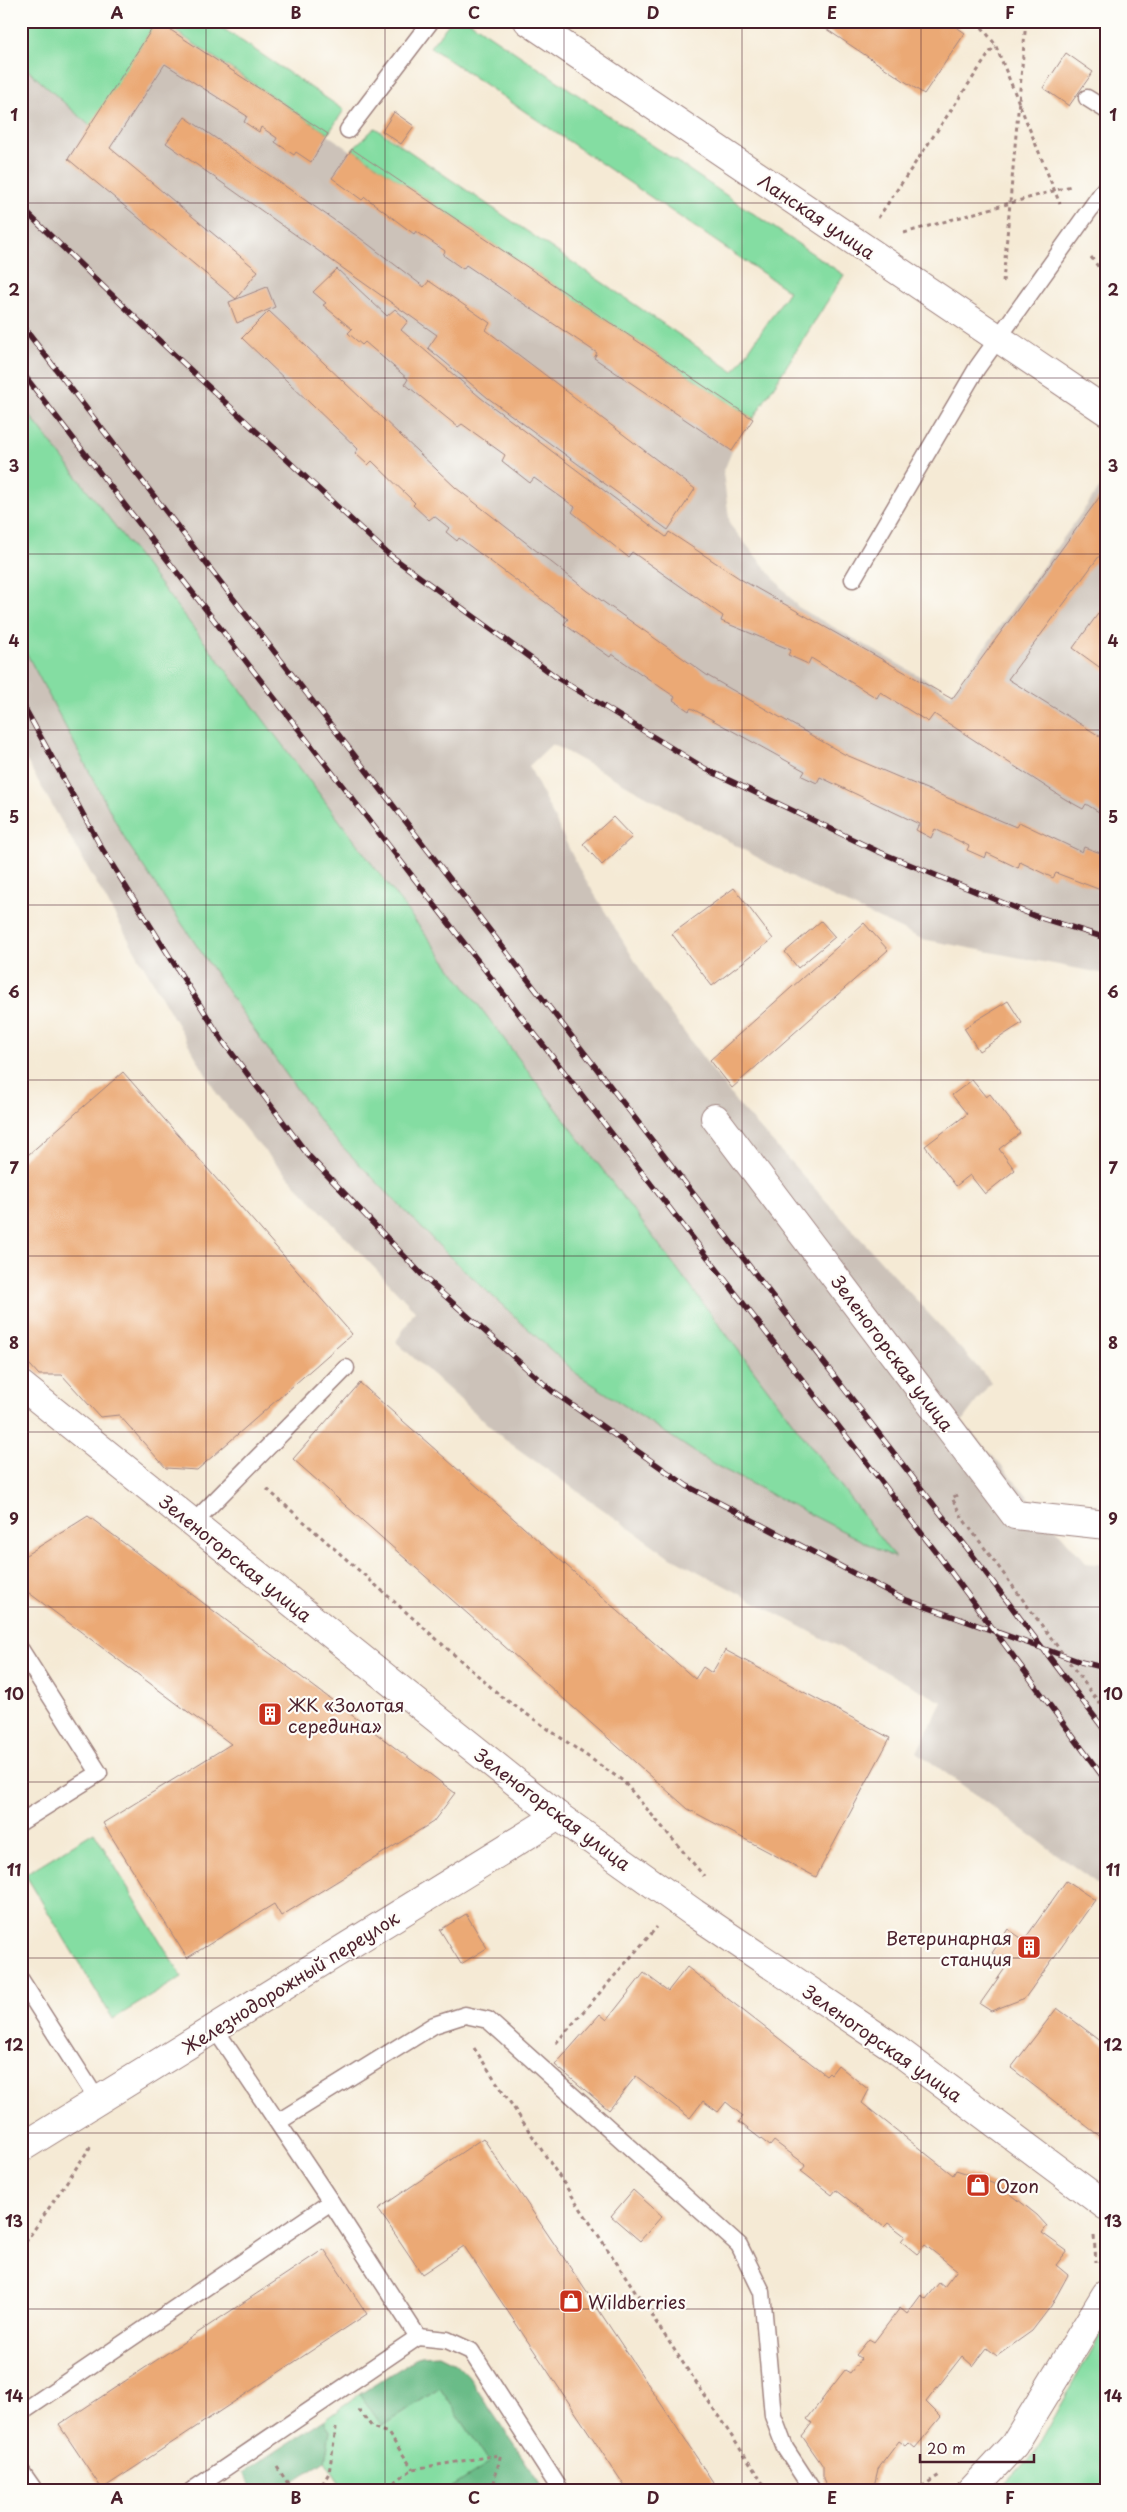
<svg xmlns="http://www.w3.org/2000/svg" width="1127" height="2512" font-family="'Playpen Sans',sans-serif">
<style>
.industrial{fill:#ccc2b9}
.green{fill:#84dda2;stroke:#677e66}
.forest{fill:#6bbc88;stroke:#5a6e5a}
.building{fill:#eba974}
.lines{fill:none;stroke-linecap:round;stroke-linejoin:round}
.lane-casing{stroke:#a08480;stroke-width:19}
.street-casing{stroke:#a08480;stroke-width:30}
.path{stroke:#a08480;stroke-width:3;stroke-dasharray:4 4;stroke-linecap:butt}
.lane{stroke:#fff;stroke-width:16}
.street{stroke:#fff;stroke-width:28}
.rail-casing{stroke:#4a1f2b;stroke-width:5.5}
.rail{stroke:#fdfcf7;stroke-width:4;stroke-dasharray:11;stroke-linecap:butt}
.grid{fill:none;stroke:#4a1f2b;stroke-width:1;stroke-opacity:0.55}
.labels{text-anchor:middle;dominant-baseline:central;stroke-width:4.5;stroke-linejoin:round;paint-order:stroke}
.street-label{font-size:18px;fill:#4a1f2b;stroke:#fdfcf7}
.poi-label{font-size:18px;fill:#4a1f2b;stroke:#fdfcf7;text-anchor:start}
.neatline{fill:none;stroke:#4a1f2b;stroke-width:2}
.grid-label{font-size:16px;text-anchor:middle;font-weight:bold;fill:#4a1f2b}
</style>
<rect width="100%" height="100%" fill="#fdfcf7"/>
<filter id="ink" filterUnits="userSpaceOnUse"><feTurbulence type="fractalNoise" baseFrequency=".02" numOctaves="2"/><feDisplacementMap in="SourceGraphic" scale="10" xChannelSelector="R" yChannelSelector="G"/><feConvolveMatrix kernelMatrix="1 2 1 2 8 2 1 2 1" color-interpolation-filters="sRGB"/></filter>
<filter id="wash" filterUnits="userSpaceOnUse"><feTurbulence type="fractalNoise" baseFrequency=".0096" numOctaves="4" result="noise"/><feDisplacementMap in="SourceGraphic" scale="20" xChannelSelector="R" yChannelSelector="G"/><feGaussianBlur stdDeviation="1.12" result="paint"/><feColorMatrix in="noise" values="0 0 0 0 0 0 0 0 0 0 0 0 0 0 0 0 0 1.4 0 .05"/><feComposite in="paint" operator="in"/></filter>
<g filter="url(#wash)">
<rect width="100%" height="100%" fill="#f5ead5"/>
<!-- industrial -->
<polygon class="industrial" points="157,21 753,419 732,451 723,473 730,525 798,607 951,694 1106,479 1106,974 922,939 813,888 552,744 529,766 578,867 652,989 736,1102 991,1382 962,1421 1086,1563 1106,1565 1106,1890 917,1752 942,1702 667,1555 504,1439 396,1342 415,1311 255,1141 217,1094 21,751 21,64 90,126"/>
<!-- green -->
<g class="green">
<polygon points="21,21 157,21 90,126 21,64"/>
<polygon points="160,21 212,21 344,110 328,134"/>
<polygon points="451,21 469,21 844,275 753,419 352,149 375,128 734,372 789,291 430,47"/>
<polygon points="21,404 226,670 895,1558 711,1463 577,1374 449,1256 327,1131 247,1020 126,841 21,643"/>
<polygon points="94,1832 182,1977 113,2019 25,1874"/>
<polygon points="1106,2325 1106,2491 998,2491 1035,2452"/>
<polygon points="440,2388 491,2464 446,2491 345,2491 325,2461 330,2431 324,2420 360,2394 382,2426"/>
</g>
<!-- forest -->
<g class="forest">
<polygon points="439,2355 455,2363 468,2376 545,2491 446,2491 490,2463 440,2388 382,2426 360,2394 420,2356"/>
<polygon points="324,2420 330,2431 325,2461 279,2491 255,2491 243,2473"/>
</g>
<g id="blocks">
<!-- building -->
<g class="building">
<polygon points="157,21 328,134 311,162 296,152 294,155 275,142 277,138 261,127 259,132 244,122 247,116 165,64 110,148 258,271 236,299 68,159"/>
<polygon points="814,21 948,21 965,33 924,94"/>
<polygon points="1066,53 1093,72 1069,106 1043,88"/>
<polygon points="394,112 414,126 401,144 382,131"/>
<polygon points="185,117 360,238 424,287 429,281 490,323 486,330 695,489 668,530 488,398 428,348 437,335 166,143"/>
<polygon points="352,149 753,419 732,451 594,358 597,353 466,265 463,269 443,255 445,251 416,231 414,234 365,197 362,200 332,178"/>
<polygon points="337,269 387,316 395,309 408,321 401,330 481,398 666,537 669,532 742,580 952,699 1101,495 1106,498 1106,547 1008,679 1106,740 1106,811 1104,809 1102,814 1086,804 1083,809 1065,799 934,714 928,722 880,692 877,698 811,658 808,664 788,655 791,650 721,621 723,616 632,552 628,557 572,512 575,507 534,478 530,483 502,461 505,455 462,424 458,427 405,384 408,379 365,342 362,345 348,333 352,329 323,305 326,303 313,292"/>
<polygon points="267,287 275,307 237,323 229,302"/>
<polygon points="269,311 456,488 588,591 708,676 844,754 1016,827 1019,822 1082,852 1084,847 1106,855 1106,892 1056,873 1053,878 1020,862 1018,868 987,853 985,858 967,850 969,846 935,829 931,838 916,830 919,824 820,777 817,783 802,776 805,771 691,708 689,711 673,700 675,697 612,654 610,657 564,624 568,619 459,538 457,541 446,532 449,528 434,516 429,520 413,505 415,503 372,461 368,465 355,453 358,449 242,338"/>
<polygon points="1106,603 1106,672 1073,648"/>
<polygon points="613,817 632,837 602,865 583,844"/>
<polygon points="734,888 773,939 712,986 672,934"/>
<polygon points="821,921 835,937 798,968 785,952"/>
<polygon points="864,923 888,950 732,1088 710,1060"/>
<polygon points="1008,1001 1022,1023 979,1051 964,1028"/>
<polygon points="123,1072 352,1334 197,1470 166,1468 119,1415 100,1417 62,1375 39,1375 21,1355 21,1161"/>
<polygon points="972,1080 986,1097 990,1094 1020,1133 999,1149 1015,1170 985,1194 970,1175 956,1186 925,1146 967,1114 952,1095"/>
<polygon points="360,1383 695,1679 703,1667 712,1673 725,1650 890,1738 816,1877 688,1809 293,1459"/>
<polygon points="88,1516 455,1793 433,1822 281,1916 274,1904 187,1958 103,1823 231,1744 21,1587 21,1558"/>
<polygon points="1066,1881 1095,1900 1025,1998 991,2011 980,2004 1008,1964 992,1953 1008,1929 1024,1940"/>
<polygon points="466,1914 487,1948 461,1964 440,1930"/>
<polygon points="687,1967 826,2075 829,2072 831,2074 838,2065 869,2090 862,2103 953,2175 956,2170 978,2177 1003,2188 1037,2215 1047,2226 1042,2233 1067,2251 1056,2265 1068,2275 1051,2306 1032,2331 997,2356 987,2348 973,2366 962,2356 926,2402 941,2417 915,2448 909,2443 906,2446 899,2441 878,2469 875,2482 870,2491 830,2491 823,2480 823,2466 802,2436 812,2423 807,2419 845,2370 850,2373 861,2359 856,2355 869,2339 874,2342 900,2308 907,2314 921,2295 926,2299 939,2283 944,2287 957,2270 925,2245 917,2254 901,2241 905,2236 888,2223 884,2227 836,2190 832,2195 801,2171 806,2165 774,2141 770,2146 739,2122 743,2116 726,2102 718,2112 703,2101 690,2118 636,2076 609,2110 555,2065 600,2014 607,2020 644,1973 668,1991"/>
<polygon points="1057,2008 1106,2045 1106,2141 1011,2068"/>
<polygon points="483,2138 588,2294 719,2491 628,2491 464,2246 422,2274 378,2209"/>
<polygon points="633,2190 662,2216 640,2241 611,2216"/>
<polygon points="324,2249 367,2314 102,2489 59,2425"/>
</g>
</g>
</g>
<g filter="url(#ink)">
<use href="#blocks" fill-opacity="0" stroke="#a08480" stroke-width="1"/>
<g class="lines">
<!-- lane casing -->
<g class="lane-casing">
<g id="lane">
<polyline points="1087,98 1106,110"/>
<polyline points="348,130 431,21"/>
<polyline points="853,579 977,368 1106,187"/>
<polyline points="193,1523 346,1368"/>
<polyline points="21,1650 99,1773 21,1822"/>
<polyline points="21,1980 98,2101"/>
<polyline points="278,2122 434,2025 465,2015 488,2020 739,2245 762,2292 773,2416 785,2448 813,2491"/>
<polyline points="418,2337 447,2340 471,2351 561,2491"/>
<polyline points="21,2413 331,2202"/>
<polyline points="21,2471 35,2491"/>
<polyline points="191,2491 418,2337 331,2202 215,2029"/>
</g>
</g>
<!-- street casing -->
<g class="street-casing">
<g id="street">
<polyline points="528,21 1106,411"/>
<polyline points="715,1118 1015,1515 1106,1525"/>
<polyline points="21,1385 558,1816 694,1913 893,2047 1106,2206"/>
<polyline points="21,2148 558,1816"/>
<polyline points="971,2491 1014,2445 1106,2294"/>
</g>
</g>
<!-- path -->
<g class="path">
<polyline points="977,21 995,44 1060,204"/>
<polyline points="878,218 995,45"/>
<polyline points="904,233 1071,186"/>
<polyline points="1091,257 1106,277"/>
<polyline points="1003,282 1026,21"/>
<polyline points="267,1489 502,1697 623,1781 704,1876"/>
<polyline points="957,1495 952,1498 963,1519 1106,1712"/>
<polyline points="556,2043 657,1927"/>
<polyline points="474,2048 768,2491"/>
<polyline points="1094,2236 1096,2262"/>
<polyline points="21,2249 91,2146"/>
<polyline points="359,2410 372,2427 388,2433 413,2469"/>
<polyline points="277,2467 289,2485 297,2491"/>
<polyline points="318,2491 329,2473 336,2428"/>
<polyline points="381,2491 413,2469 499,2455"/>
<polyline points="492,2491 501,2453"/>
<polyline points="915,2491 941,2474"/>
</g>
<!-- lane -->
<use href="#lane" class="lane"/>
<!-- street -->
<use href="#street" class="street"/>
<!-- rail casing -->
<g class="rail-casing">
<g id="rail">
<polyline points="21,207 166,347 387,553 559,679 706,769 877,851 1035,916 1106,938"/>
<polyline points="21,324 958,1536 1106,1732"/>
<polyline points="21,371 936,1552 1106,1781"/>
<polyline points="21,701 101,847 222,1040 308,1155 426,1279 552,1391 687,1486 901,1598 1081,1662 1106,1668"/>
</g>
</g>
<!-- rail -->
<use href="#rail" class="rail"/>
</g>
</g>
<!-- grid -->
<path class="grid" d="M206 21V2491M385 21V2491M564 21V2491M742 21V2491M921 21V2491M21 203H1106M21 378H1106M21 554H1106M21 730H1106M21 905H1106M21 1080H1106M21 1256H1106M21 1432H1106M21 1607H1106M21 1782H1106M21 1958H1106M21 2133H1106M21 2309H1106"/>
<!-- icons -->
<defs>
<g id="building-square" transform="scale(1.25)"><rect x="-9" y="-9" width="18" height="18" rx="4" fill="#c8321e" stroke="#fdfcf7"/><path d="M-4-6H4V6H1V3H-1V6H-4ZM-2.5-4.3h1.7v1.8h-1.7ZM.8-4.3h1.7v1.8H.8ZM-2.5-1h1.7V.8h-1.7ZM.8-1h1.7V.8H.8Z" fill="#fff"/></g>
<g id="shop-square" transform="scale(1.25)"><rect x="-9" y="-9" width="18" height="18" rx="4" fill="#c8321e" stroke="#fdfcf7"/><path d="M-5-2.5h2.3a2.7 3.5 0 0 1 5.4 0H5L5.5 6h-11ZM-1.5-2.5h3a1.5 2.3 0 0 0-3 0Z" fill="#fff"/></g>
</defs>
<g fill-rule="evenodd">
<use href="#building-square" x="270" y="1714"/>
<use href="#building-square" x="1029" y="1947"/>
<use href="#shop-square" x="978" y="2185"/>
<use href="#shop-square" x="571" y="2301"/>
</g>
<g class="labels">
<!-- street labels -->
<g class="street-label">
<text transform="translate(817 216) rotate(34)">Ланская улица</text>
<text transform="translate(893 1353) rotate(53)">Зеленогорская улица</text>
<text transform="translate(236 1558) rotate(39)">Зеленогорская улица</text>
<text transform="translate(553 1809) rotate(37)">Зеленогорская улица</text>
<text transform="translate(290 1982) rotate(-32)">Железнодорожный переулок</text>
<text transform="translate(883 2043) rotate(35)">Зеленогорская улица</text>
</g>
<!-- poi labels -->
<g class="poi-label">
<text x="288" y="1704">ЖК «Золотая<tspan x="288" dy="21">середина»</tspan></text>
<text x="1012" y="1937" text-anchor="end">Ветеринарная<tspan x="1012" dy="21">станция</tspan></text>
<text x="996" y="2185">Ozon</text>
<text x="588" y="2301">Wildberries</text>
</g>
</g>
<!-- margin -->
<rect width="1127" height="2512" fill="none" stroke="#fdfcf7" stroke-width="55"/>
<!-- scale -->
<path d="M920 2454v8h114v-8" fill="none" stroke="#4a1f2b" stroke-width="2.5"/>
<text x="927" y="2454" font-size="15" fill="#4a1f2b" stroke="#fdfcf7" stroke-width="4" paint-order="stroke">20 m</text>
<rect x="28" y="28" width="1072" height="2456" class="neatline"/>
<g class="grid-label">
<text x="117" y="19">A</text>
<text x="296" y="19">B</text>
<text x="474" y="19">C</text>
<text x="653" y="19">D</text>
<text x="832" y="19">E</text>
<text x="1010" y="19">F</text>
<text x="14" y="121">1</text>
<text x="1113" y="121">1</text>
<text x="14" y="296">2</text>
<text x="1113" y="296">2</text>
<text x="14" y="472">3</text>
<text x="1113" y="472">3</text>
<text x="14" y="647">4</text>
<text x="1113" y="647">4</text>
<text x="14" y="823">5</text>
<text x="1113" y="823">5</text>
<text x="14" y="998">6</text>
<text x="1113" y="998">6</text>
<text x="14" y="1174">7</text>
<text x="1113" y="1174">7</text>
<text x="14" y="1349">8</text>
<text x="1113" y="1349">8</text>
<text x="14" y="1525">9</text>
<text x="1113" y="1525">9</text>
<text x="14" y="1700">10</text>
<text x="1113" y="1700">10</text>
<text x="14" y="1876">11</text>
<text x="1113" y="1876">11</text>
<text x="14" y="2051">12</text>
<text x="1113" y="2051">12</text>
<text x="14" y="2227">13</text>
<text x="1113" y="2227">13</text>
<text x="14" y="2402">14</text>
<text x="1113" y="2402">14</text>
<text x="117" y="2504">A</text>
<text x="296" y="2504">B</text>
<text x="474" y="2504">C</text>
<text x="653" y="2504">D</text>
<text x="832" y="2504">E</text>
<text x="1010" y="2504">F</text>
</g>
</svg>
